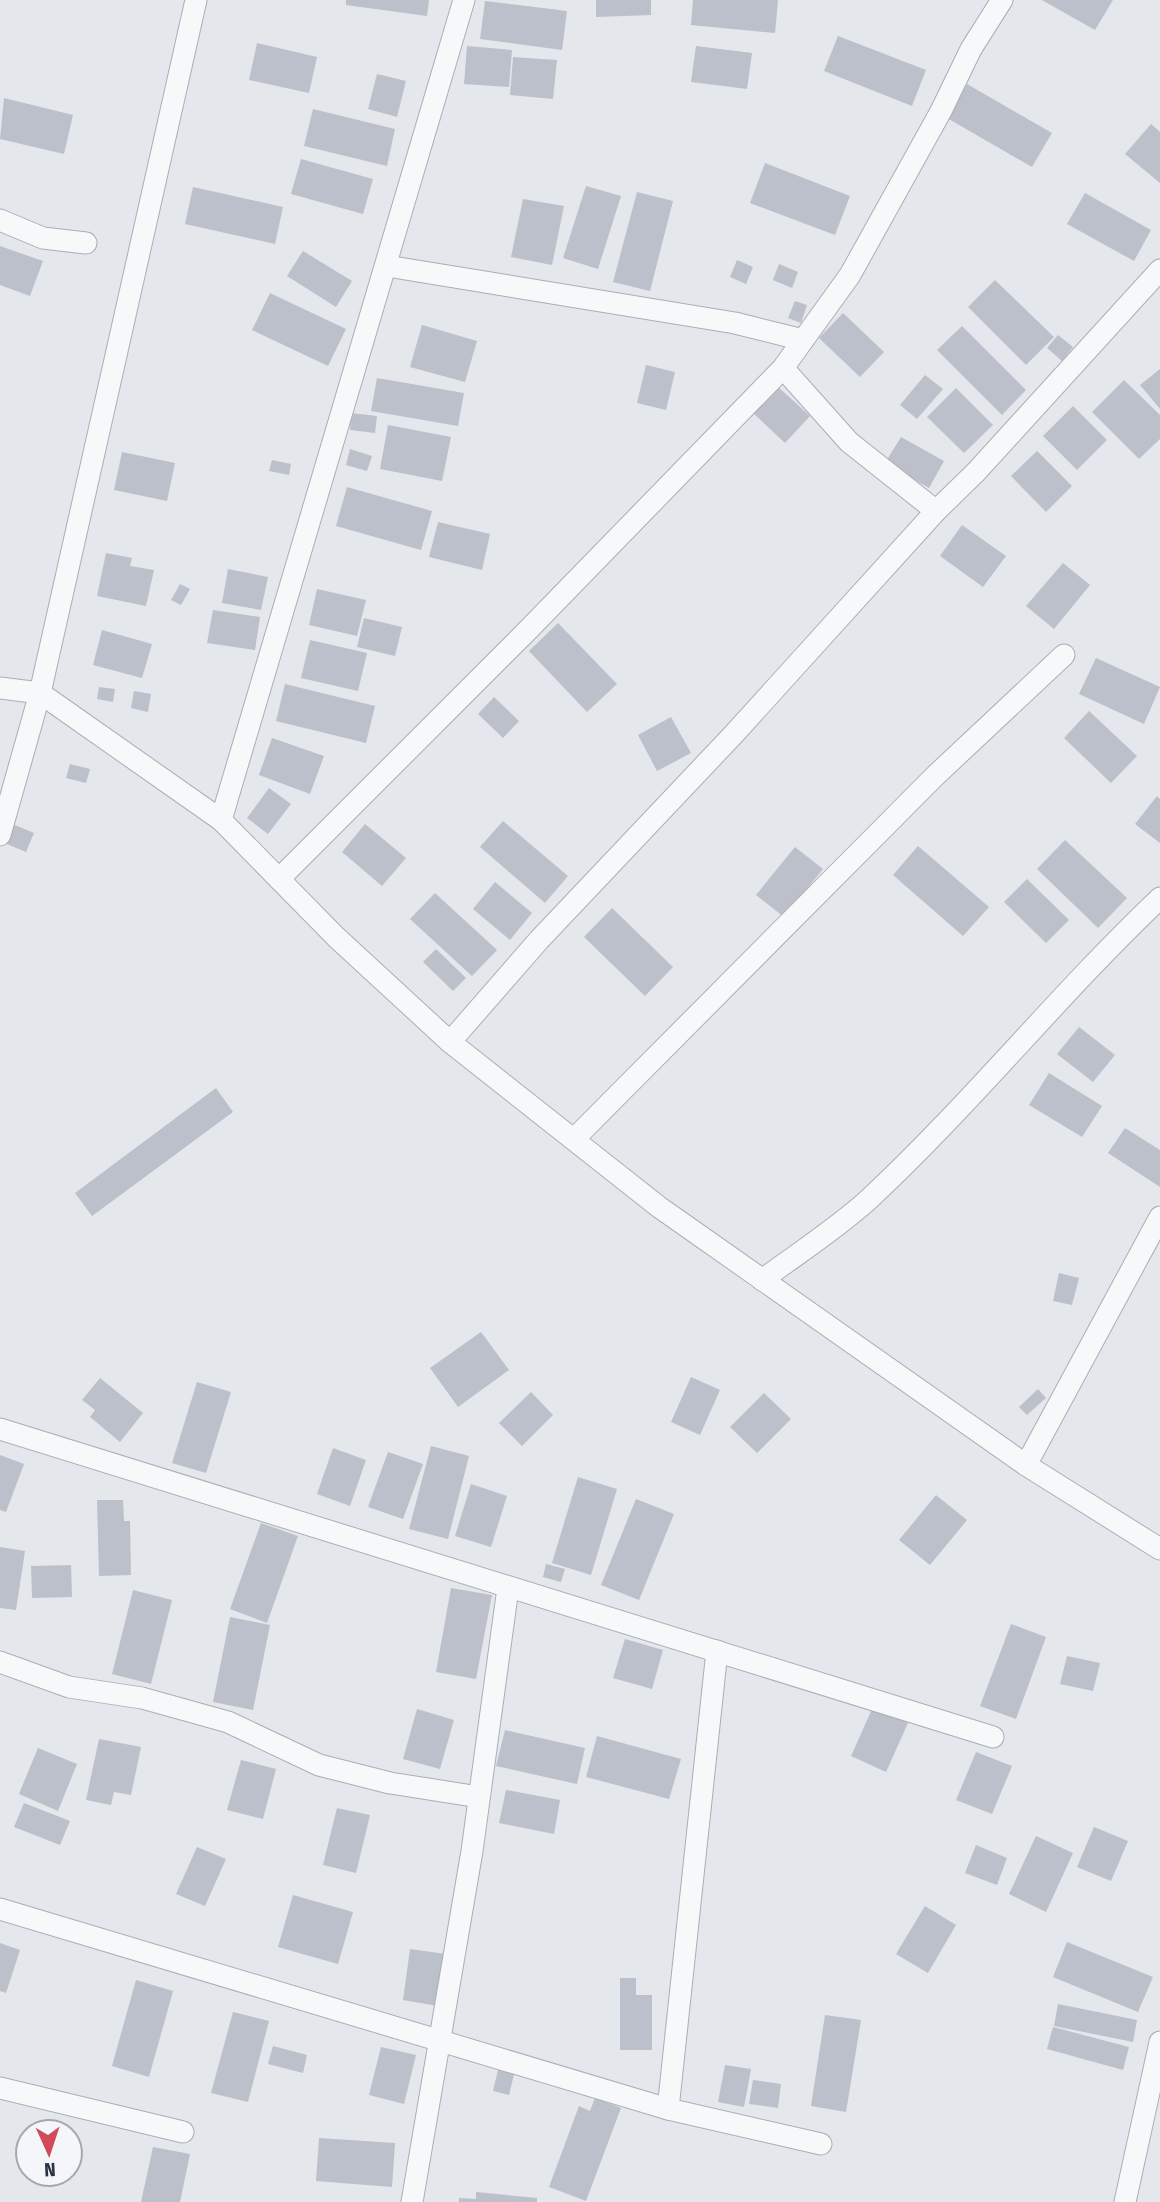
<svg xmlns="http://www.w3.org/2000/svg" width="1160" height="2202" font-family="'Fira Sans Condensed',sans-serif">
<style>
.building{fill:#bbc0ca}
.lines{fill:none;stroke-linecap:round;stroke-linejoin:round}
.minor-casing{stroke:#a9aeb7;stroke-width:23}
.minor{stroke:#f7f8fa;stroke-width:21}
</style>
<rect width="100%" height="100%" fill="#e4e7ec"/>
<!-- building -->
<g class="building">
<polygon points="346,0 429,0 427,16 346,5"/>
<polygon points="596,0 651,0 651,15 596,17"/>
<polygon points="693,0 778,0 775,33 691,25"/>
<polygon points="1042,0 1113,0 1095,30"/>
<polygon points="485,1 567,11 562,50 480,39"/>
<polygon points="838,36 926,70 912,106 824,71"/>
<polygon points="257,43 317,57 309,93 249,80"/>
<polygon points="467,46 512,50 509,87 464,84"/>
<polygon points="696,46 752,53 747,89 691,82"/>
<polygon points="513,57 557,60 553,99 510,95"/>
<polygon points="377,74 406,81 397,117 368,109"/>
<polygon points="967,84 1052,133 1032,167 947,118"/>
<polygon points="4,98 73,115 64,154 0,139"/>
<polygon points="313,109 395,129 387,166 304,146"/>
<polygon points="1151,124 1160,132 1160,183 1125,154"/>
<polygon points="301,159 373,179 363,214 291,194"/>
<polygon points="765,163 850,196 835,235 750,203"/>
<polygon points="586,186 621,196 598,269 563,258"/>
<polygon points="193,187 283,207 275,244 185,224"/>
<polygon points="637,192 673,201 650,291 613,282"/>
<polygon points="1085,193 1151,230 1134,261 1067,224"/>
<polygon points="523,199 564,206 552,265 511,257"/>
<polygon points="0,246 43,261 30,296 0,285"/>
<polygon points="303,251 352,281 336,307 287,276"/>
<polygon points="737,260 753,267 746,284 730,277"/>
<polygon points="779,264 798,272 792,288 773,280"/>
<polygon points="995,280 1054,337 1026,365 968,307"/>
<polygon points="270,293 346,329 328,366 252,330"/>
<polygon points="795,301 807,305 801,323 788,318"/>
<polygon points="843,313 884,352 860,377 819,338"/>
<polygon points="422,325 477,341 465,382 410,367"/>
<polygon points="962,326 1026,390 1002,415 937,350"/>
<polygon points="1058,335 1073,347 1062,361 1047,348"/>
<polygon points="646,365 675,372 666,410 637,403"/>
<polygon points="1160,369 1160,409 1140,385"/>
<polygon points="925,375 943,389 917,419 900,405"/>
<polygon points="377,378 464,393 458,426 371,411"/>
<polygon points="1124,380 1160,415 1160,439 1139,459 1092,412"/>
<polygon points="777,386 810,416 785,443 752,412"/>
<polygon points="956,388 993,425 964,453 927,417"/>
<polygon points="1073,406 1107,440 1077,470 1043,436"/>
<polygon points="351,413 377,416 375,433 350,430"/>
<polygon points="388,425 451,437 442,481 380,469"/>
<polygon points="901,437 944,461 929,488 885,463"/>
<polygon points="350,449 372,456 367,471 346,465"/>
<polygon points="1037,451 1072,486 1046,512 1011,476"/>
<polygon points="122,452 175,463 167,501 114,490"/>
<polygon points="272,460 291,464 289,475 269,471"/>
<polygon points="347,487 432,511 421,550 336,526"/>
<polygon points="438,522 490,534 482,570 429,557"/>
<polygon points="962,525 1006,556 983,587 940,556"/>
<polygon points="106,553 132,558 130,566 154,570 146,606 97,596"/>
<polygon points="1063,563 1090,585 1054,629 1026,606"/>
<polygon points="228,569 268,577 261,610 222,603"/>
<polygon points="180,584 190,589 181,605 171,600"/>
<polygon points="317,589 366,600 357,636 309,625"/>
<polygon points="213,610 260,617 255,650 207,643"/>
<polygon points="364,618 402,627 395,656 357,647"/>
<polygon points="558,623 617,684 587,712 529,651"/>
<polygon points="102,630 152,644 142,678 93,665"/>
<polygon points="310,640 367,653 358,691 301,678"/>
<polygon points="1096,658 1160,687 1144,724 1079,694"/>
<polygon points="285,684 375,706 366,743 276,721"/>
<polygon points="99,687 115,689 113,702 97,699"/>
<polygon points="134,691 151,694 148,712 131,708"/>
<polygon points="494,697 519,721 503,738 478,714"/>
<polygon points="1089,711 1137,756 1111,783 1064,738"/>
<polygon points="671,717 691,753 657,771 638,735"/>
<polygon points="272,738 324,756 310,794 259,775"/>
<polygon points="70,764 90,769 86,783 66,778"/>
<polygon points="269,788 291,804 268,834 247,818"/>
<polygon points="1157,796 1160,799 1160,843 1135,824"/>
<polygon points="503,821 568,876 545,903 480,847"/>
<polygon points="8,822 34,833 26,852 0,841"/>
<polygon points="365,824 406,858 382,886 342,852"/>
<polygon points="1065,840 1127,898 1098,928 1037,869"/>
<polygon points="918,846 989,907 963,936 893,875"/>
<polygon points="795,847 823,869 784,917 756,895"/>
<polygon points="1027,879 1069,920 1046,943 1004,902"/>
<polygon points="495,882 532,913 510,940 473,909"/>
<polygon points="435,893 497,950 472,976 410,919"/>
<polygon points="612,908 673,967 645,996 584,937"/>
<polygon points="436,949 466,978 453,991 423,962"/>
<polygon points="1079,1027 1115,1055 1093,1082 1057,1054"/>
<polygon points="1049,1073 1102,1106 1082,1137 1029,1105"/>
<polygon points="216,1088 233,1112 92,1216 75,1193"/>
<polygon points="1125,1128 1160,1150 1160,1187 1108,1153"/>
<polygon points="1059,1273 1079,1278 1072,1305 1053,1301"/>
<polygon points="481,1332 509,1370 458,1407 430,1368"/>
<polygon points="691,1377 720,1390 700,1435 671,1422"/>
<polygon points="100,1378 143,1413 120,1442 90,1417 95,1410 82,1400"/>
<polygon points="197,1382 231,1392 206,1473 172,1463"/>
<polygon points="1038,1389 1046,1398 1027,1415 1019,1407"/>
<polygon points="531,1392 553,1415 522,1446 499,1423"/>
<polygon points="764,1393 791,1419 757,1453 730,1427"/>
<polygon points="431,1446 469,1456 448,1539 409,1529"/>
<polygon points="333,1448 366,1460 350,1506 317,1494"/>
<polygon points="388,1452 423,1464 403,1519 368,1507"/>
<polygon points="0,1455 24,1464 6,1512 0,1510"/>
<polygon points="578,1477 617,1489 591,1575 552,1563"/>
<polygon points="471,1484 507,1496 491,1547 455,1536"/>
<polygon points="936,1495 967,1520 930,1565 899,1540"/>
<polygon points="636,1499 674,1514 639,1600 601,1585"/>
<polygon points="97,1500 123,1500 124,1521 130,1521 131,1575 99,1576"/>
<polygon points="261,1523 298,1536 267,1623 230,1609"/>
<polygon points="0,1547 25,1551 16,1610 0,1608"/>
<polygon points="546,1564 565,1569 561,1582 543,1577"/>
<polygon points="71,1565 72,1597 32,1598 31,1566"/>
<polygon points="451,1588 492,1595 476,1679 436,1672"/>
<polygon points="133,1590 172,1600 151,1684 112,1674"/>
<polygon points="230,1617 270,1625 253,1710 213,1702"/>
<polygon points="1011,1624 1046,1637 1016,1719 980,1706"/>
<polygon points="625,1639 663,1650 652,1689 613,1678"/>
<polygon points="1067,1656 1100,1663 1093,1691 1060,1684"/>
<polygon points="873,1707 908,1723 886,1772 851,1756"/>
<polygon points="417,1709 454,1720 440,1769 403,1759"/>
<polygon points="505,1730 585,1748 577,1784 496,1766"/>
<polygon points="597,1736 681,1759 669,1799 586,1777"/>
<polygon points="99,1739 141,1747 131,1795 114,1792 111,1805 86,1800"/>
<polygon points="38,1748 77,1764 58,1811 19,1794"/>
<polygon points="976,1752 1012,1766 992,1814 956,1800"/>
<polygon points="241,1760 276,1769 263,1819 227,1810"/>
<polygon points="506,1790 560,1800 554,1834 499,1823"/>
<polygon points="24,1803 70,1821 60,1845 14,1827"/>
<polygon points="337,1808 370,1815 356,1873 323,1865"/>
<polygon points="1094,1827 1128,1841 1111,1881 1077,1867"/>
<polygon points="1036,1836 1073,1853 1046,1912 1009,1894"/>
<polygon points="976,1845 1007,1858 997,1885 965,1873"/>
<polygon points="197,1847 226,1859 205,1906 176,1894"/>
<polygon points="293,1895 353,1912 338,1964 278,1947"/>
<polygon points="925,1906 956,1925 928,1973 896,1954"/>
<polygon points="1067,1942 1153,1977 1138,2012 1053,1977"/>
<polygon points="0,1943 20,1950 6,1993 0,1991"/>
<polygon points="410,1949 446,1954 438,2006 403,2000"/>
<polygon points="620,1978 636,1978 636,1995 652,1995 652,2050 620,2050"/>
<polygon points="136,1980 173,1991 149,2077 112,2066"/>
<polygon points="1058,2004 1137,2020 1133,2042 1054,2026"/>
<polygon points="233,2012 269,2021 248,2102 211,2093"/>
<polygon points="825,2015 861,2020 846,2112 811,2106"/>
<polygon points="1053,2027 1129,2047 1123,2070 1047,2049"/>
<polygon points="273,2046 307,2055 303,2073 268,2064"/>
<polygon points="381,2047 416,2055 404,2104 369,2095"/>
<polygon points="500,2062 516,2066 509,2095 493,2091"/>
<polygon points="725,2065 751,2069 744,2107 718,2102"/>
<polygon points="753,2080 781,2084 778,2108 749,2104"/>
<polygon points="595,2098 621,2108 586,2201 549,2187 579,2106 590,2111"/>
<polygon points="319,2138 395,2143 392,2187 316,2181"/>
<polygon points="153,2147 190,2154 180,2202 141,2202"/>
<polygon points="476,2192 537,2198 537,2202 459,2202 459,2198 476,2199"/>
</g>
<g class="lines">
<!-- minor casing -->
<g class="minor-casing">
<g id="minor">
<polyline points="0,220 43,238 86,243"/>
<polyline points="387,266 735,323 803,340"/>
<polyline points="783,368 849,442 936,511"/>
<polyline points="0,688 40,693 221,820 336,937 450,1042 659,1207 1026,1465 1160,1549"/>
<polyline points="221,820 464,0"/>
<polyline points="0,835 40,693 196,0"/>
<polyline points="279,879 527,631 783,368 850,275 941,111 971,49 1002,0"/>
<polyline points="450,1042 539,940 733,735 936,511 976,472 1160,270"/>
<polyline points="575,1138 936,775 1064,655"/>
<path d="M762 1280C797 1254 836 1229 868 1200 971 1104 1059 994 1160 898"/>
<polyline points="0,1429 993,1737"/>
<polyline points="1026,1465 1160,1217"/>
<polyline points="0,1662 69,1687 142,1698 228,1722 319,1765 390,1783 479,1797"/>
<polyline points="0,1909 668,2109 821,2144"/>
<polyline points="0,2088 183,2132"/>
<polyline points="668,2109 717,1651"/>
<polyline points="412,2202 472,1851 508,1588"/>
<polyline points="1125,2202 1160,2042"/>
</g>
</g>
<!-- minor -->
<use href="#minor" class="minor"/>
</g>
<!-- north arrow -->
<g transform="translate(49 2153) rotate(177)"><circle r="33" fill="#f4f6f9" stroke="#a4a8b1" stroke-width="2"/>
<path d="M0-5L12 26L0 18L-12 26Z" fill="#d1495b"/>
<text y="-10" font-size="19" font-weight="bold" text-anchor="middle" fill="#2b3445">N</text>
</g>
</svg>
